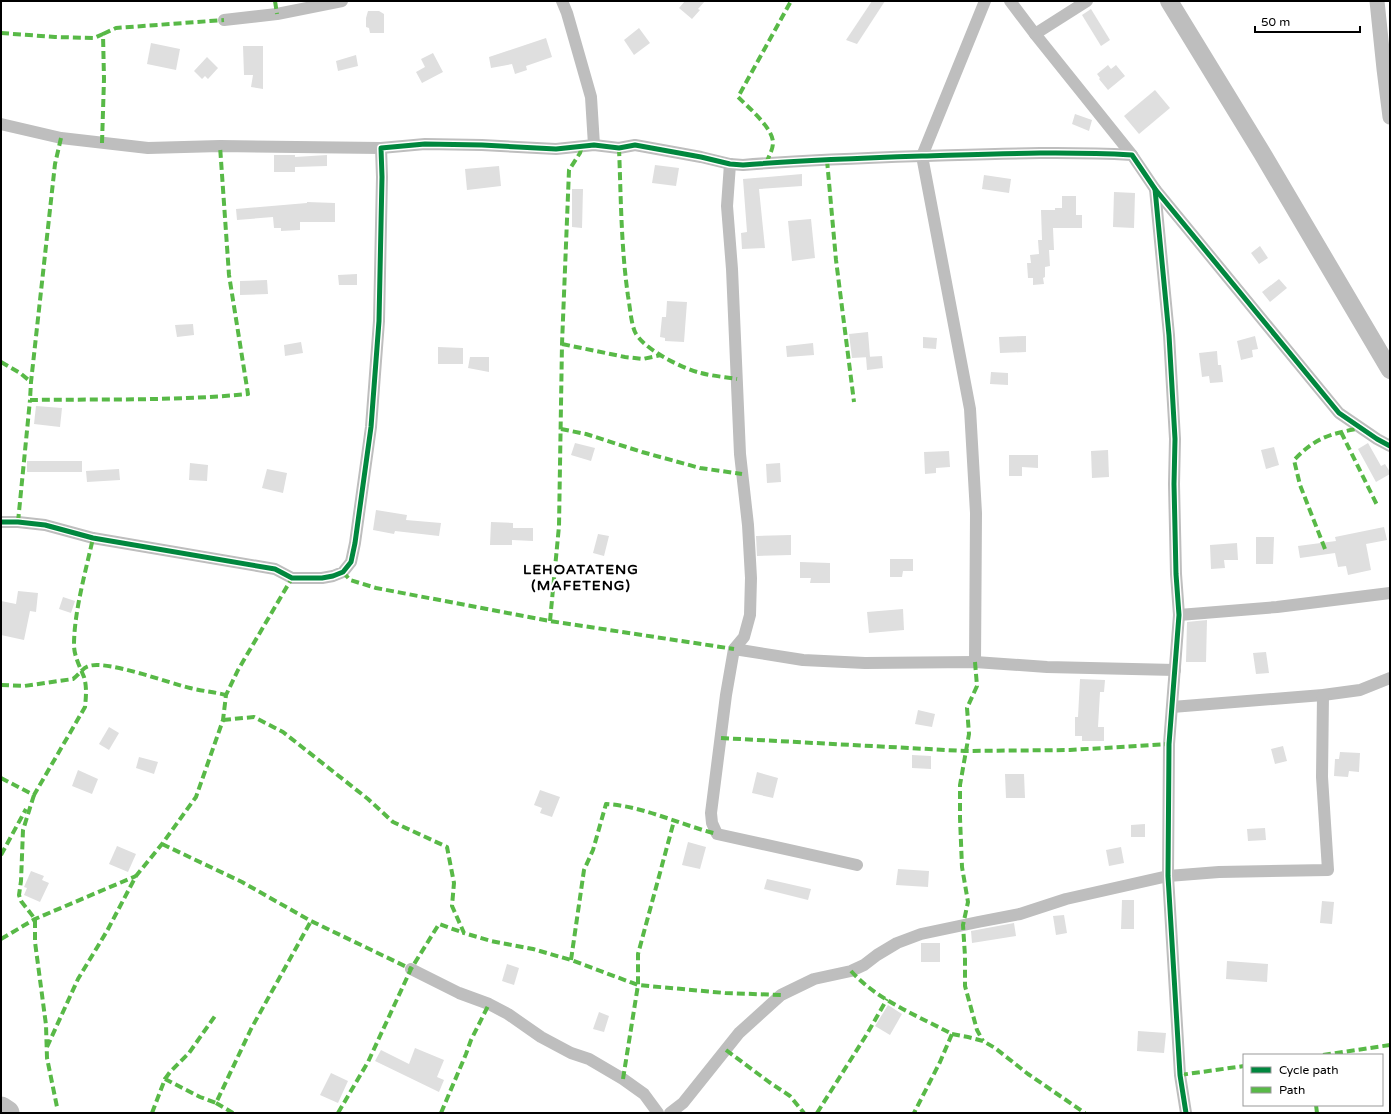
<svg xmlns="http://www.w3.org/2000/svg" width="1391" height="1114" font-family="'Varela Round',sans-serif">
<style>
.lines{fill:none;stroke-linecap:round;stroke-linejoin:round}
.river{stroke:#bfbfbf;stroke-width:25}
.building{fill:#dfdfdf}
.minor{stroke:#bebebe;stroke-width:12}
.tertiary{stroke:#bebebe;stroke-width:15}
.primary{stroke:#bebebe;stroke-width:18}
.quiet{stroke:#58b947;stroke-width:4;stroke-dasharray:8 4;stroke-linecap:butt}
.cycleway-casing{stroke:#fff;stroke-width:8}
.cycleway{stroke:#00873e;stroke-width:5}
.labels{text-anchor:middle;dominant-baseline:central;stroke-width:4;stroke-linejoin:round;paint-order:stroke}
.district-label{font-size:14px;font-weight:bold;letter-spacing:1px;fill:#000;stroke:#fff}
</style>
<rect width="100%" height="100%" fill="#fff"/>
<g class="lines">
<!-- river -->
<polyline class="river" points="1,1109 7,1113"/>
</g>
<!-- building -->
<g class="building">
<polygon points="685,1 705,1 698,9 700,10 692,19 679,8"/>
<polygon points="872,1 885,1 857,44 846,40"/>
<polygon points="1091,9 1110,40 1101,46 1082,15"/>
<polygon points="368,11 379,11 384,14 384,33 370,33 369,28 366,27 366,18"/>
<polygon points="639,28 650,43 634,55 624,40"/>
<polygon points="546,38 552,57 526,66 527,70 515,74 512,64 491,68 489,57"/>
<polygon points="151,43 180,49 176,70 147,64"/>
<polygon points="243,46 263,46 263,89 251,87 253,75 244,75"/>
<polygon points="433,53 443,72 422,83 416,72 425,67 421,59"/>
<polygon points="356,55 358,66 338,71 336,61"/>
<polygon points="207,57 218,68 208,79 205,76 202,79 194,71"/>
<polygon points="1108,65 1111,69 1116,65 1125,76 1108,90 1099,79 1100,78 1097,74"/>
<polygon points="1155,90 1170,108 1139,134 1124,116"/>
<polygon points="1075,114 1092,120 1089,131 1072,124"/>
<polygon points="274,155 295,155 295,157 327,155 327,166 295,167 295,172 274,172"/>
<polygon points="655,165 679,168 676,186 652,183"/>
<polygon points="499,166 501,186 467,190 465,169"/>
<polygon points="802,174 802,186 759,189 765,248 742,249 741,233 747,232 743,179"/>
<polygon points="984,175 1011,179 1009,193 982,189"/>
<polygon points="572,189 583,189 582,228 572,227"/>
<polygon points="1114,192 1135,193 1134,228 1113,227"/>
<polygon points="1062,196 1076,196 1076,215 1082,215 1082,228 1053,228 1054,250 1049,250 1050,266 1045,267 1045,277 1043,278 1044,284 1033,285 1033,278 1028,278 1027,263 1031,263 1030,255 1039,254 1038,240 1042,240 1041,210 1055,210 1055,208 1062,208"/>
<polygon points="307,202 335,203 335,222 300,222 300,230 281,231 281,228 274,228 273,217 237,220 236,209 307,203"/>
<polygon points="811,219 815,258 792,261 788,221"/>
<polygon points="1260,246 1268,258 1259,264 1251,253"/>
<polygon points="357,274 357,285 339,285 338,275"/>
<polygon points="1279,279 1287,288 1270,302 1262,292"/>
<polygon points="267,280 268,294 240,295 240,281"/>
<polygon points="667,301 687,302 684,342 665,341 665,338 660,337 662,317 666,317"/>
<polygon points="193,324 194,335 177,337 175,325"/>
<polygon points="868,332 870,357 852,358 849,334"/>
<polygon points="1026,336 1026,352 1000,353 999,337"/>
<polygon points="1255,336 1258,349 1252,350 1253,357 1241,360 1237,341"/>
<polygon points="923,337 937,338 936,349 923,348"/>
<polygon points="301,342 303,353 285,356 284,345"/>
<polygon points="813,343 814,355 787,357 786,346"/>
<polygon points="438,347 463,348 463,364 438,364"/>
<polygon points="1217,351 1218,365 1221,365 1223,382 1210,383 1209,376 1202,377 1199,353"/>
<polygon points="882,356 883,368 867,370 866,357"/>
<polygon points="470,357 489,357 489,372 468,368"/>
<polygon points="991,372 1008,373 1008,385 990,384"/>
<polygon points="36,406 62,408 60,427 34,424"/>
<polygon points="575,443 595,448 591,461 571,455"/>
<polygon points="1368,443 1381,466 1385,464 1390,472 1390,474 1376,482 1358,449"/>
<polygon points="1274,447 1279,465 1266,469 1261,450"/>
<polygon points="1108,450 1109,477 1092,478 1091,451"/>
<polygon points="949,451 950,467 936,468 936,473 925,474 924,452"/>
<polygon points="1009,455 1038,455 1038,468 1022,467 1022,476 1009,476"/>
<rect x="27" y="461" width="55" height="11"/>
<polygon points="190,463 208,465 207,481 189,480"/>
<polygon points="780,463 781,482 767,483 766,464"/>
<polygon points="119,469 120,480 87,482 86,471"/>
<polygon points="267,469 287,473 283,493 262,488"/>
<polygon points="376,510 407,515 406,520 441,523 439,536 395,531 394,534 373,530"/>
<polygon points="491,522 513,523 513,528 533,528 533,541 512,540 512,545 490,545"/>
<polygon points="1384,527 1387,540 1366,544 1371,570 1348,575 1346,566 1338,567 1335,553 1300,558 1298,546 1336,541 1335,537"/>
<polygon points="598,534 609,536 604,556 593,553"/>
<polygon points="791,535 791,555 757,556 756,536"/>
<polygon points="1256,537 1274,537 1273,564 1256,564"/>
<polygon points="1237,543 1238,560 1224,560 1225,568 1211,569 1210,545"/>
<polygon points="890,559 913,559 913,571 903,571 902,577 890,577"/>
<polygon points="800,562 830,563 830,583 810,583 811,578 800,578"/>
<polygon points="18,591 38,593 36,612 30,611 24,640 1,635 1,601 16,604"/>
<polygon points="63,597 75,601 71,613 59,609"/>
<polygon points="903,609 904,630 869,633 867,612"/>
<polygon points="1207,620 1206,662 1186,662 1187,622"/>
<polygon points="1266,652 1269,673 1256,674 1253,653"/>
<polygon points="1080,679 1105,680 1104,692 1100,692 1098,727 1104,727 1104,741 1082,741 1082,736 1075,736 1075,717 1078,717"/>
<polygon points="918,710 935,714 932,727 915,724"/>
<polygon points="109,727 119,733 109,750 99,744"/>
<polygon points="1283,746 1287,761 1275,764 1271,749"/>
<polygon points="1340,752 1360,753 1359,772 1349,771 1348,777 1334,776 1335,759 1339,759"/>
<polygon points="912,755 931,756 931,769 912,768"/>
<polygon points="139,757 158,762 154,774 136,768"/>
<polygon points="78,770 98,779 92,794 72,786"/>
<polygon points="757,772 778,778 773,798 752,793"/>
<polygon points="1005,774 1024,774 1025,798 1006,798"/>
<polygon points="540,790 560,797 552,817 540,813 542,808 534,805"/>
<polygon points="1145,824 1145,837 1131,837 1131,825"/>
<polygon points="1265,828 1266,840 1248,841 1247,829"/>
<polygon points="688,842 706,847 700,869 682,865"/>
<polygon points="117,846 136,854 128,872 109,864"/>
<polygon points="1121,847 1124,863 1109,866 1106,850"/>
<polygon points="898,869 929,871 928,887 896,885"/>
<polygon points="31,871 44,876 42,880 49,883 40,902 24,895 27,888 24,887"/>
<polygon points="767,879 811,889 808,900 764,889"/>
<polygon points="1122,900 1134,900 1134,929 1121,929"/>
<polygon points="1322,901 1334,902 1332,924 1320,923"/>
<polygon points="1064,915 1067,933 1056,935 1053,916"/>
<polygon points="1014,923 1016,936 972,943 971,931"/>
<rect x="921" y="943" width="19" height="19"/>
<polygon points="1227,961 1268,964 1267,982 1226,979"/>
<polygon points="507,964 519,968 514,985 502,981"/>
<polygon points="888,1005 902,1014 890,1035 875,1026"/>
<polygon points="599,1012 609,1016 604,1032 593,1029"/>
<polygon points="1138,1031 1166,1033 1164,1053 1137,1051"/>
<polygon points="415,1048 444,1060 437,1077 444,1080 439,1092 375,1061 381,1050 409,1064"/>
<polygon points="331,1073 348,1081 338,1103 320,1095"/>
</g>
<g class="lines">
<!-- minor -->
<g class="minor">
<polyline points="562,1 567,13 591,97 594,145"/>
<polyline points="1010,1 1035,34 1132,155"/>
<polyline points="224,20 277,14 342,1"/>
<polyline points="1035,34 1087,1"/>
<polyline points="1,124 61,138 148,148 220,146 381,148"/>
<polyline points="730,164 727,206 732,269 740,454 748,525 751,578 750,615 744,637 734,649 726,695 711,813 712,823 717,834 857,865"/>
<polyline points="1155,189 1169,335 1175,439 1174,484 1176,574 1179,615 1169,744 1168,876 1180,1075 1186,1113"/>
<path d="M1 522H18L45 525 93 538 275 569 292 578H322L333 576 343 572 351 562 355 543 371 427 379 321 382 177 381 148 425 144 482 145 556 149 594 145 619 148 635 145 701 157 730 164 743 165C802 160 862 158 922 156 992 154 1062 151 1132 155L1155 189 1339 413 1377 439 1390 446"/>
<polyline points="1179,615 1277,607 1390,593"/>
<polyline points="734,649 803,660 865,663 975,662 1047,667 1175,670"/>
<polyline points="975,662 976,513 970,409 922,156 985,1"/>
<polyline points="1172,707 1323,695 1360,690 1390,678"/>
<polyline points="411,969 459,993 489,1004 508,1014 541,1037 571,1053 589,1059 623,1079 644,1094 658,1113"/>
<polyline points="670,1113 683,1103 739,1033 781,995 814,979 851,971 864,965 877,955 897,943 921,934 978,922 1020,914 1066,899 1168,876 1219,872 1328,870 1322,777 1323,695"/>
</g>
<!-- tertiary -->
<polyline class="tertiary" points="1377,1 1384,69 1390,117"/>
<!-- primary -->
<polyline class="primary" points="1169,1 1262,153 1390,370"/>
<!-- quiet -->
<g class="quiet">
<polyline points="275,1 277,14"/>
<polyline points="1,33 55,37 94,38 103,34 104,79 102,143"/>
<polyline points="103,34 116,28 224,20"/>
<path d="M61 138 55 164 31 382 30 400C102 399 176 401 248 394L229 275 220 146"/>
<path d="M619 148C621 198 621 247 628 296 630 307 631 323 635 332 643 349 683 369 701 373 712 376 725 377 737 379"/>
<polyline points="827,160 836,260 854,402"/>
<path d="M766 163C769 156 773 150 773 142 772 127 748 107 738 97L791 1"/>
<polyline points="562,344 625,357 643,359 661,355"/>
<polyline points="1,362 20,373 31,382"/>
<polyline points="561,429 586,434 642,452 700,468 742,474"/>
<polyline points="1341,432 1377,505"/>
<polyline points="18,522 30,400"/>
<path d="M1325 549 1300 485 1294 460C1316 437 1330 434 1361 428"/>
<polyline points="343,572 350,580 376,588 550,621 734,649"/>
<polyline points="550,621 559,526 562,344 569,170 580,153 582,146"/>
<polyline points="975,662 977,686 967,708 969,734 960,785 960,818 962,867 968,902 963,925 965,956 965,986 977,1030 983,1041"/>
<path d="M1 685 24 686 73 679C79 675 82 668 89 666 107 660 169 683 190 688 202 691 214 692 226 695"/>
<polyline points="223,720 254,717 283,732 368,799 393,822 447,847 454,883 452,906 464,933 491,941 533,949 571,960 638,985 725,993 781,995"/>
<polyline points="721,738 965,751 1070,750 1169,744"/>
<path d="M1 778 34 795 85 707C86 697 87 687 84 677 80 667 74 656 74 645 74 612 86 570 93 538"/>
<polyline points="34,795 23,830 21,881 19,895 21,901 35,919 35,942 46,1025 47,1058 57,1107"/>
<polyline points="162,844 242,882 311,921 411,969"/>
<polyline points="1,855 26,809"/>
<polyline points="1,939 35,919 136,876"/>
<path d="M571 960 584 870 593 850 606 804C643 806 681 825 717 834"/>
<path d="M851 971C877 1000 918 1016 952 1034L940 1062 914 1113"/>
<polyline points="952,1034 968,1037 983,1041 995,1048 1028,1074 1085,1113"/>
<polyline points="47,1047 78,979 107,931 136,876 162,844 196,797 223,720 226,695 238,670 292,578"/>
<polyline points="726,1050 769,1082 790,1096 804,1113"/>
<polyline points="1323,1055 1390,1045"/>
<polyline points="1180,1075 1244,1066"/>
<polyline points="165,1079 170,1072 189,1053 215,1016"/>
<polyline points="623,1079 638,985 638,954 674,821"/>
<polyline points="216,1103 233,1113"/>
<polyline points="1316,1105 1317,1113"/>
<polyline points="152,1113 165,1079 200,1097 216,1103 251,1029 311,921"/>
<polyline points="338,1113 368,1062 411,969 439,924 464,933"/>
<polyline points="441,1113 466,1054 471,1040 489,1004"/>
<polyline points="817,1113 867,1034 887,999"/>
</g>
<!-- cycleway casing -->
<g class="cycleway-casing">
<g id="cycleway">
<polyline points="1155,189 1169,335 1175,439 1174,484 1176,574 1179,615 1169,744 1168,876 1180,1075 1186,1113"/>
<path d="M1 522H18L45 525 93 538 275 569 292 578H322L333 576 343 572 351 562 355 543 371 427 379 321 382 177 381 148 425 144 482 145 556 149 594 145 619 148 635 145 701 157 730 164 743 165C802 160 862 158 922 156 992 154 1062 151 1132 155L1155 189 1339 413 1377 439 1390 446"/>
</g>
</g>
<!-- cycleway -->
<use href="#cycleway" class="cycleway"/>
</g>
<g class="labels">
<!-- district labels -->
<g class="district-label">
<text x="581" y="569">LEHOATATENG<tspan x="581" dy="16">(MAFETENG)</tspan></text>
</g>
</g>
<!-- border -->
<rect width="1391" height="1114" fill="none" stroke="#000000" stroke-width="4"/>
<!-- legend -->
<rect x="1243" y="1054" width="140" height="52" fill="#ffffff" stroke="#999999"/>
<rect x="1251" y="1067" width="20" height="6" fill="#00873e" stroke="#999999"/>
<text x="1279" y="1074" font-size="12" fill="#000000">Cycle path</text>
<rect x="1251" y="1087" width="20" height="6" fill="#58b947" stroke="#999999"/>
<text x="1279" y="1094" font-size="12" fill="#000000">Path</text>
<!-- scale -->
<path d="M1255 26v6h105v-6" fill="none" stroke="#000000" stroke-width="2"/>
<text x="1261" y="26" font-size="12" fill="#000000" stroke="#ffffff" stroke-width="3" paint-order="stroke">50 m</text>
</svg>
